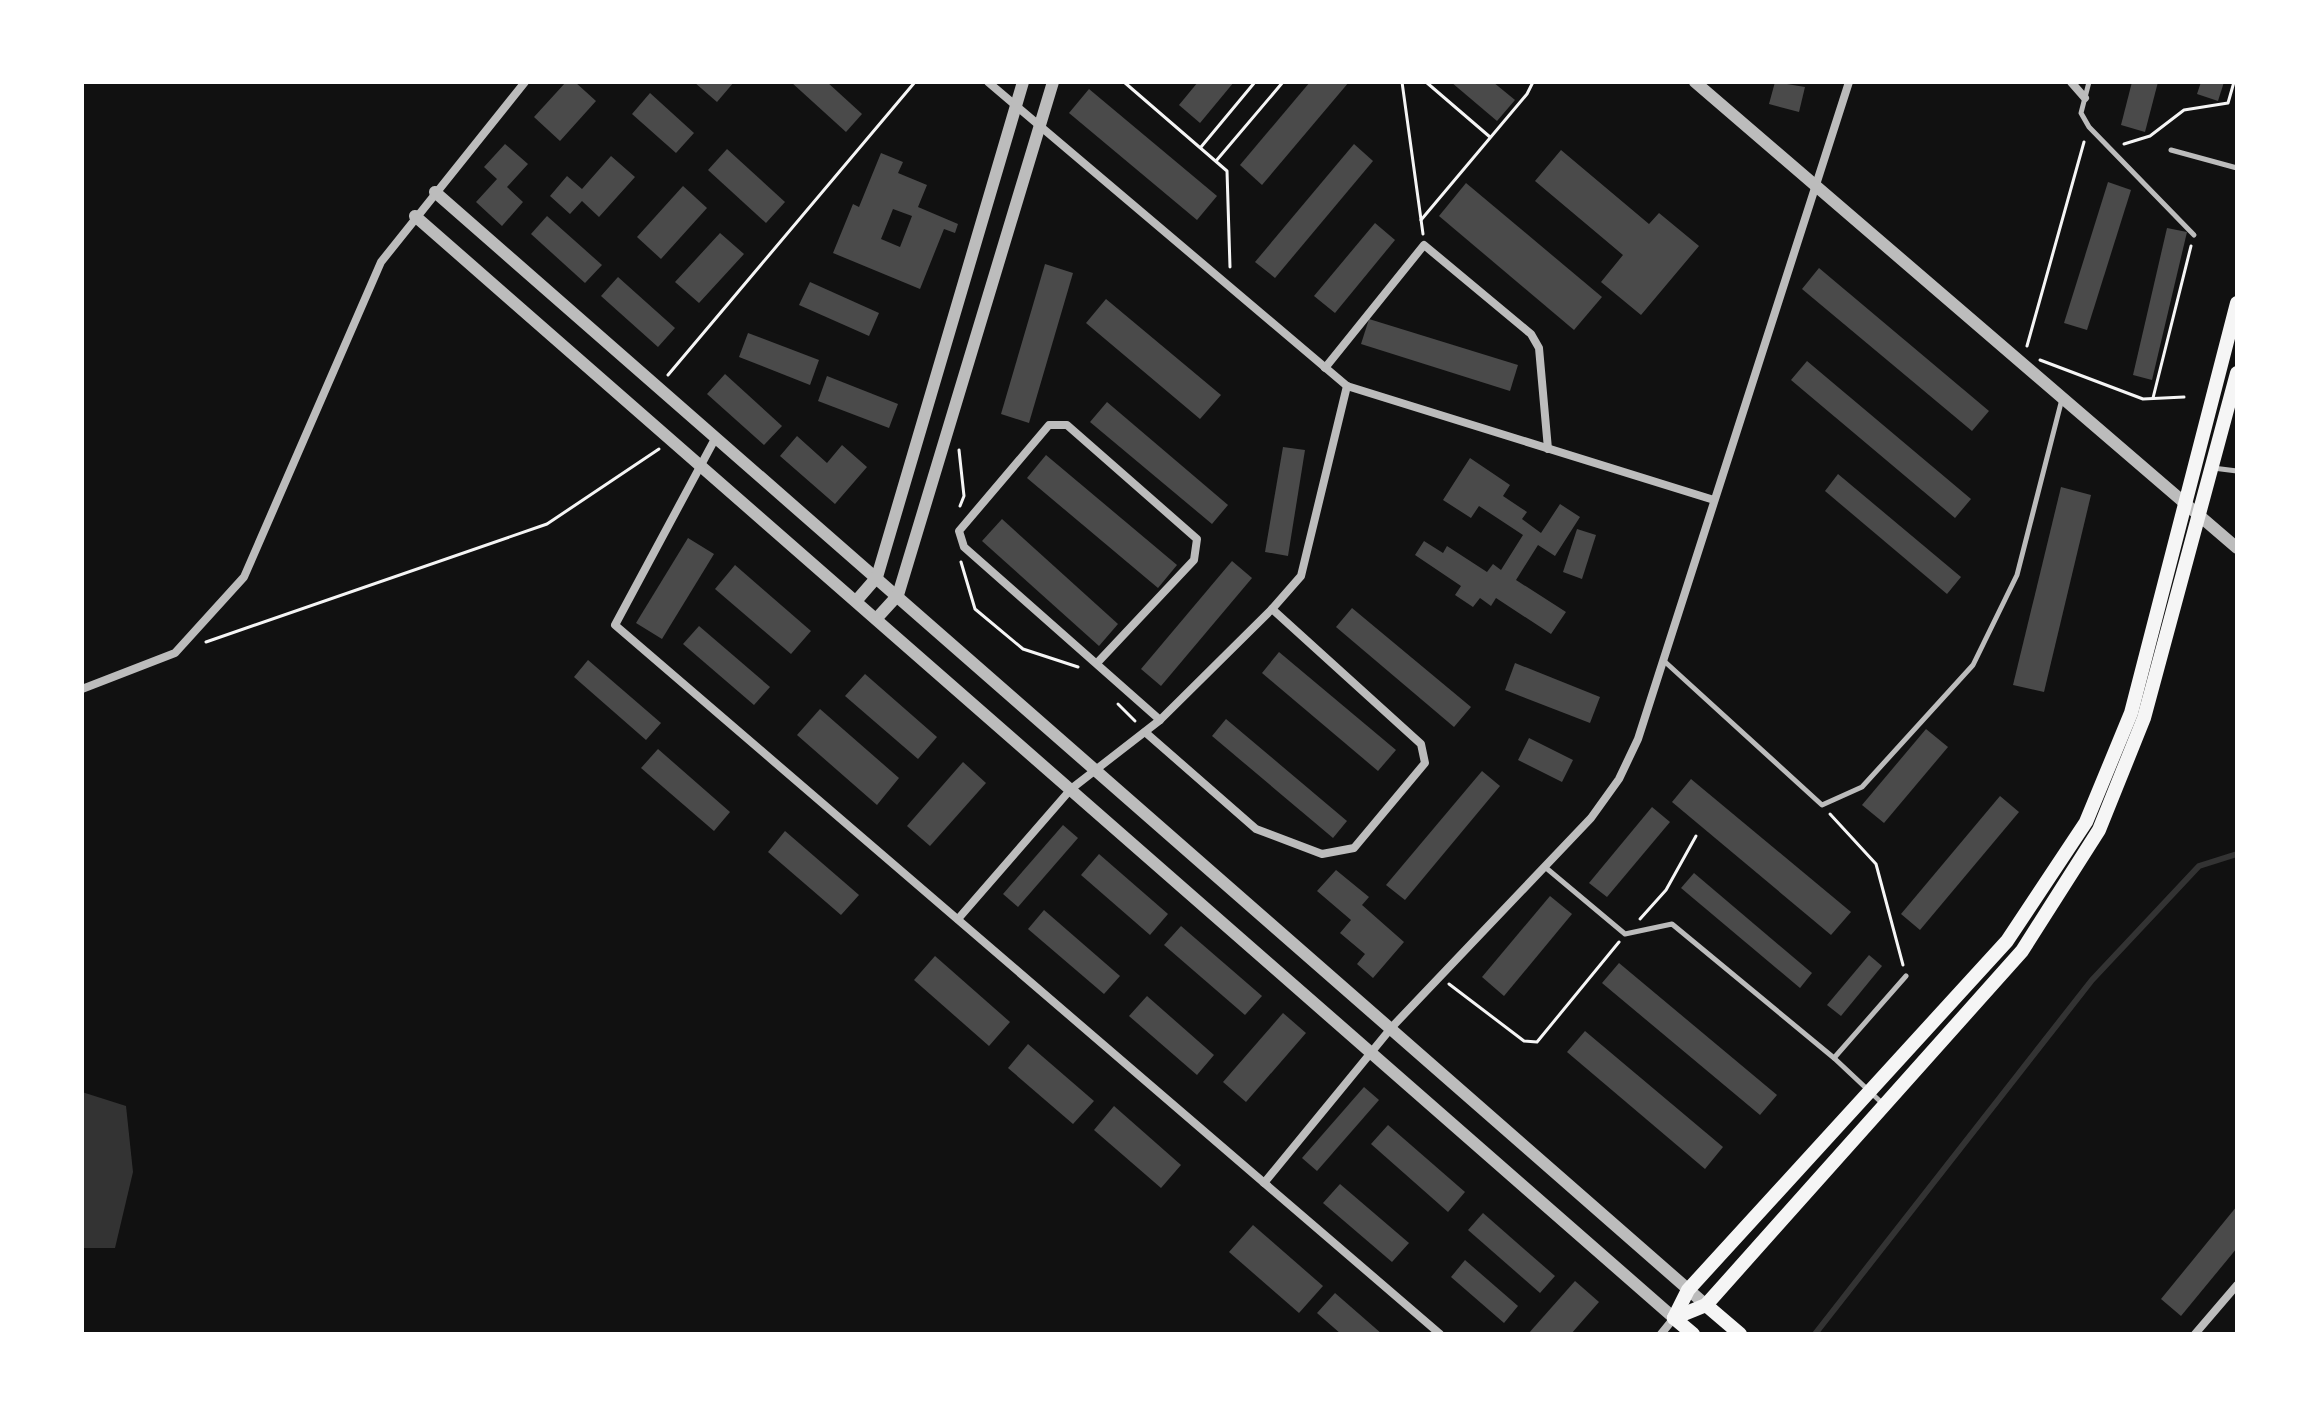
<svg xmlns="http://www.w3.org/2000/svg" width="2319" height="1416" font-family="'Fira Sans Condensed',sans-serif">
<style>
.water{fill:#333}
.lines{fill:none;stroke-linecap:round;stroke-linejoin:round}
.stream{stroke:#333;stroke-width:6}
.building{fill:#4a4a4a;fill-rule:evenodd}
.path{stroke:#f5f5f5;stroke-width:3}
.service{stroke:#bcbcbc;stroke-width:5}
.minor{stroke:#bcbcbc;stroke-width:8}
.tertiary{stroke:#bcbcbc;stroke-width:12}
.secondary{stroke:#f5f5f5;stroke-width:14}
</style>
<rect width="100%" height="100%" fill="#111"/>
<!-- water -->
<polygon class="water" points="82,1092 126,1106 133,1172 115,1248 82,1248"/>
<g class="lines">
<!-- stream -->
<polyline class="stream" points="1815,1334 2092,980 2199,866 2237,854"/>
</g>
<!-- building -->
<g class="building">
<polygon points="566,82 575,82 596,101 560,141 534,117"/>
<polygon points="694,82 734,82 717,102"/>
<polygon points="791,82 827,82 862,114 846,132"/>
<polygon points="1198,82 1234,82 1200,123 1179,105"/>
<polygon points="1310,82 1349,82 1262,185 1240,165"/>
<polygon points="1451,82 1493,82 1515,100 1497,121"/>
<polygon points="1775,82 1805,87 1799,112 1769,104"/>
<polygon points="2132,82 2158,82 2145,132 2121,125"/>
<polygon points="2201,82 2224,82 2218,101 2197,94"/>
<polygon points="1089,89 1217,196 1197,220 1069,113"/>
<polygon points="650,93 694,133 676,153 632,114"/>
<polygon points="505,144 528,164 507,187 523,202 502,226 476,202 497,179 484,167"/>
<polygon points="1354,144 1373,161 1275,278 1255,262"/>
<polygon points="727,149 785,202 766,223 708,170"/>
<polygon points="1561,150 1649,224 1659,213 1699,246 1641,315 1601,282 1623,255 1535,181"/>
<path d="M881 153 903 162 898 173 927 185 918 207 958 224 955 233 944 229 920 289 833 253 853 204 859 207ZM893 209 912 216 900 247 881 239Z"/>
<polygon points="611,156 635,177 599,217 582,201 570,214 550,196 567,176 582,189"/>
<polygon points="2108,182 2131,190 2087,330 2064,323"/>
<polygon points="1466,183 1602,297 1574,330 1439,216"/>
<polygon points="683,186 707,208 661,259 637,237"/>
<polygon points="547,216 602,265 585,283 531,234"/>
<polygon points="1375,223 1395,240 1335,313 1314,296"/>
<polygon points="2167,228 2187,232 2152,380 2133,375"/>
<polygon points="720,233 744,254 699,303 675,282"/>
<polygon points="1045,264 1073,273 1029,423 1001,414"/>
<polygon points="1819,268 1989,411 1972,431 1802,289"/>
<polygon points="618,277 675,328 658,347 601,296"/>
<polygon points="810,282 879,313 869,336 799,305"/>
<polygon points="1106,299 1221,395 1200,419 1086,323"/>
<polygon points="1369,319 1518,365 1510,391 1361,344"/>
<polygon points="748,333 819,360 810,385 739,357"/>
<polygon points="1807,361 1971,499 1955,518 1791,380"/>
<polygon points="725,374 782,426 764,445 707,394"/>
<polygon points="827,376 898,404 889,428 818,401"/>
<polygon points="1107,402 1228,505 1212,524 1090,422"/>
<polygon points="797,436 827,463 842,445 867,467 835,504 780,456"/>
<polygon points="1283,447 1305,450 1288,556 1265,552"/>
<polygon points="1046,455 1177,565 1158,588 1027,478"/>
<polygon points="1470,458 1510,485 1503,496 1527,512 1522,519 1541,533 1560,504 1580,517 1555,556 1538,545 1516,580 1566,612 1551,634 1496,598 1491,606 1480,598 1473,607 1455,595 1461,586 1415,555 1424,541 1443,553 1447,546 1487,572 1493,564 1501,570 1523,535 1479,506 1471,518 1443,500"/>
<polygon points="1838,474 1961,577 1947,594 1825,491"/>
<polygon points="2061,487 2091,495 2044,692 2013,685"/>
<polygon points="1002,519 1118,624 1099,646 982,541"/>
<polygon points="1577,529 1596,535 1582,579 1563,572"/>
<polygon points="688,538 714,554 662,639 636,623"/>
<polygon points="1232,561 1252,578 1161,686 1141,669"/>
<polygon points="735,565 811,631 791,654 715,589"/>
<polygon points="1352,608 1471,707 1454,727 1336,627"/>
<polygon points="699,626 770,687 754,705 683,644"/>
<polygon points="1279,652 1396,750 1378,771 1262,673"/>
<polygon points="588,660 661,723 646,740 574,677"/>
<polygon points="1515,663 1600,697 1590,723 1505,690"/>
<polygon points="865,674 937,737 918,759 845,696"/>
<polygon points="820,709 899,778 877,805 797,735"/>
<polygon points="1226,719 1347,821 1333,838 1212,736"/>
<polygon points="1926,729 1948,747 1884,823 1862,805"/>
<polygon points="1529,738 1573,760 1562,782 1518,760"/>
<polygon points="658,749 730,812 714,831 641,768"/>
<polygon points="963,762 986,783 930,846 907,826"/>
<polygon points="1482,771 1500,786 1405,900 1386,885"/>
<polygon points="1691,779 1851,912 1831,935 1672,802"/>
<polygon points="2000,796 2019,812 1920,930 1901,914"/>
<polygon points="1652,807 1670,822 1607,897 1589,883"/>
<polygon points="1063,825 1078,838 1018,907 1003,894"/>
<polygon points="785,831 859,895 841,915 768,852"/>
<polygon points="1099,854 1168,914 1150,935 1081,875"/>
<polygon points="1336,870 1369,897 1362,905 1404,942 1373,978 1357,964 1365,954 1340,933 1351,920 1317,891"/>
<polygon points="1694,873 1812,973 1800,988 1681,888"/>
<polygon points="1550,896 1572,914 1504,996 1482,977"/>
<polygon points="1044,910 1120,976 1104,994 1028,929"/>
<polygon points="1181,926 1262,996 1245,1015 1164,945"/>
<polygon points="1869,955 1882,966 1841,1016 1827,1005"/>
<polygon points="935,956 1010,1022 989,1046 914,980"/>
<polygon points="1619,963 1777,1095 1760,1115 1602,983"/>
<polygon points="1147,996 1214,1055 1197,1075 1129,1016"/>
<polygon points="1283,1013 1306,1033 1246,1102 1223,1082"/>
<polygon points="1585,1031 1723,1147 1705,1169 1567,1052"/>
<polygon points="1028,1044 1094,1101 1073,1124 1008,1068"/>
<polygon points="1364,1087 1379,1100 1317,1171 1302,1158"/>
<polygon points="1114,1106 1181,1165 1161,1188 1094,1130"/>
<polygon points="1388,1125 1465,1192 1448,1212 1371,1144"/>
<polygon points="1340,1184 1409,1243 1392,1262 1323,1203"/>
<polygon points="2237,1206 2237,1248 2181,1316 2161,1299"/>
<polygon points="1483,1213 1555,1276 1540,1293 1468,1230"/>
<polygon points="1253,1225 1323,1286 1299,1313 1229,1252"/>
<polygon points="1465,1260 1518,1306 1504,1323 1451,1277"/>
<polygon points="1575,1281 1599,1302 1571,1334 1528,1334"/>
<polygon points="1335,1293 1382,1334 1341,1334 1317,1313"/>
</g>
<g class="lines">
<!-- path -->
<g class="path">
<polyline points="1124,82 1227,171 1230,267"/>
<polyline points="1402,82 1423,234"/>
<polyline points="1426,82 1490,137"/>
<polyline points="2124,144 2150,136 2184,110 2228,103 2234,82"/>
<polyline points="1201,147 1255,82"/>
<polyline points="1216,161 1283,82"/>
<polyline points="1421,220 1527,94 1533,82"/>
<polyline points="2027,346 2084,142"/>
<polyline points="2040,360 2143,399 2184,397"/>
<polyline points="668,375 915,82"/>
<polyline points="2153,398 2191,246"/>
<polyline points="959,450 964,496 960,506"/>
<polyline points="961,562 975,609 1023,649 1078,667"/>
<polyline points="206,642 547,524 659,449"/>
<polyline points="1118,704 1135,721"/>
<polyline points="1830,814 1876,864 1903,965"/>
<polyline points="1640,919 1666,890 1696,836"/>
<polyline points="1449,984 1524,1041 1537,1042 1619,942"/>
</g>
<!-- service -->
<g class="service">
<polyline points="2089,82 2081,113 2089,127 2194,235"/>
<polyline points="2171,150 2237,168"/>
<polyline points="2213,468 2237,471"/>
<polyline points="1663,660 1822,805 1862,787 1973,665 2017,575 2062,399"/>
<polyline points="1545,867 1625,934 1672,924 1834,1058 1906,976"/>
<polyline points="1834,1058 1883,1104"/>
</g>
<!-- minor -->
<g class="minor">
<polyline points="988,82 1347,386 1714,500"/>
<polyline points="2071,82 2085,98"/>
<polyline points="1325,368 1424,245 1531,334 1539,348 1548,449"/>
<polyline points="716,437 615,625 1440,1334"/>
<polyline points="1098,662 1194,560 1197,539 1067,425 1049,425 959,531 964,547 1160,720"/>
<polyline points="82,689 175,653 244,577 381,262 525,82"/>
<polyline points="1145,732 1256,829 1322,854 1354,848 1425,763 1421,744 1272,609"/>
<polyline points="958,919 1071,789 1160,720 1272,609 1301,576 1347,386"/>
<polyline points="1264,1183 1392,1027 1591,818 1619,779 1638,739 1849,82"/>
<polyline points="1661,1334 1674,1318"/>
<polyline points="2195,1334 2237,1285"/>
</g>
<!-- tertiary -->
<g class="tertiary">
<polyline points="1695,82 2237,548"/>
<polyline points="435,192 1706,1305"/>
<polyline points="415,216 1674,1318"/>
<polyline points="857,600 877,577 1023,82"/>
<polyline points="877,618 898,595 1053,82"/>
</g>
<!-- secondary -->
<g class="secondary">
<polyline points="1706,1305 1740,1334"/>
<polyline points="1674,1318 1688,1290 2007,941 2086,822 2131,713 2237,303"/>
<polyline points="1674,1318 1706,1305 2022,951 2099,830 2144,718 2237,373"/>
<polyline points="1674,1318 1693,1334"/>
</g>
</g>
<!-- border -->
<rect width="2319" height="1416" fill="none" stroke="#ffffff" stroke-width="168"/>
</svg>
